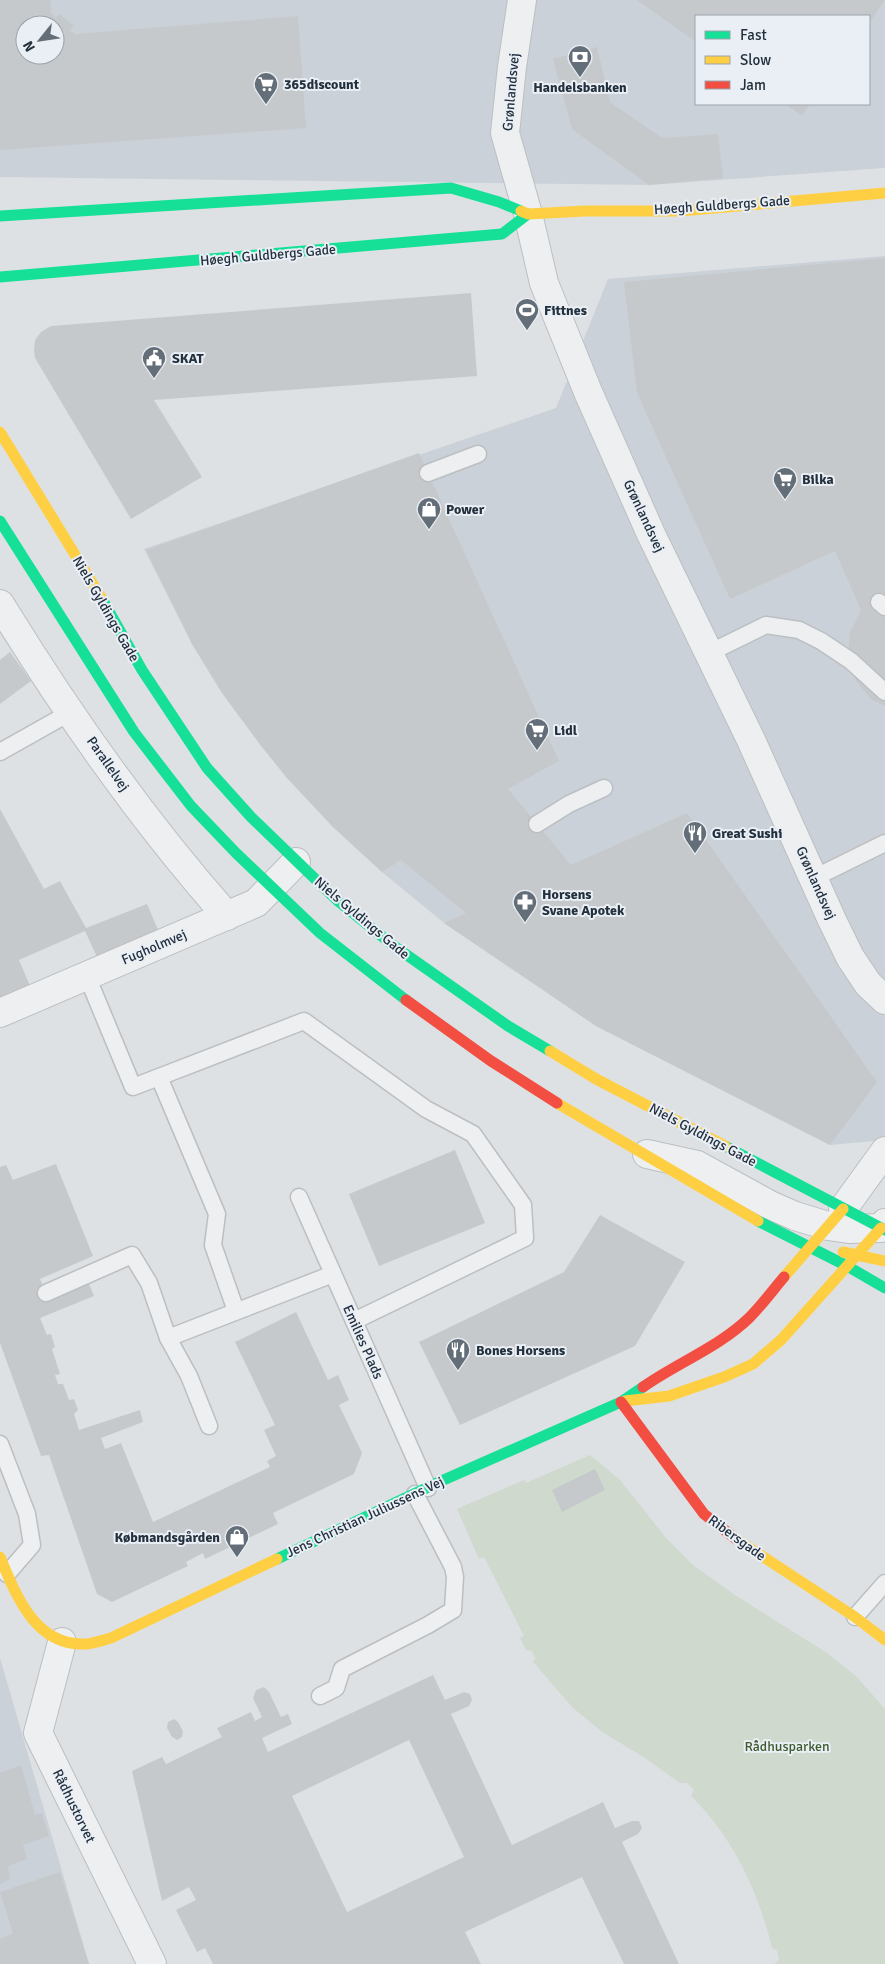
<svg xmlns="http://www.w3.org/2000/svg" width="885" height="1964" font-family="Signika,sans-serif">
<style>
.built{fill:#cbd1d8;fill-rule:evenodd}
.green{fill:#cfd9cd}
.building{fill:#c6c9cc;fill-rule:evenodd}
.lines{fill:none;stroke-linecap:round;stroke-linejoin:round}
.lane-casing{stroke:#bcbfc2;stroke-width:19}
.street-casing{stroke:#bcbfc2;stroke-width:30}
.lane{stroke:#edeff0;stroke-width:16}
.street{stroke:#edeff0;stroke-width:28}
.fast{stroke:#16e098;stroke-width:11}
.slow{stroke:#ffcf43;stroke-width:11}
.jam{stroke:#f24e42;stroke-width:11}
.labels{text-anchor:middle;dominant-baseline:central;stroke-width:4;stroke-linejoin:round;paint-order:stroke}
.poi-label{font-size:14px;font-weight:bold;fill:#23303e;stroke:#eaeff5;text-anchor:start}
.street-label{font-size:14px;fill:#23303e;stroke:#eaeff5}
.park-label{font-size:14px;fill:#3c5b2f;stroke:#eaeff5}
</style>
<rect width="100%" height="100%" fill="#dee1e4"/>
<!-- built -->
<g class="built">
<path d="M0 0H885V168L649 185 0 177ZM696 16H869V104H696ZM25 25H55V55H25Z"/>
<polygon points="885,256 885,1140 830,1145 596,1026 444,923 382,872 333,827 287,778 262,747 222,693 192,644 144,549 556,408 608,279"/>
<polygon points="0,1658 89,1964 0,1964"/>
</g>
<!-- green -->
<path class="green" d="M590 1455 620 1480 667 1539 693 1565 735 1595 827 1653 856 1676 885 1709V1964H774L779 1960 777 1950 772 1948C758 1891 733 1837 691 1796L694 1790 687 1783H680L642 1756 602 1732 573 1708 533 1662 535 1658 532 1651 526 1650 520 1638 524 1636 484 1557 479 1559 457 1509 524 1480 526 1483Z"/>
<!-- building -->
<g class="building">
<path d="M0 0H50L51 13 56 18 59 14 74 26 70 30 75 34 298 16 306 128 0 150ZM25 25H55V55H25Z"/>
<polygon points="637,0 885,0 869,23 869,16 696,16 696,42"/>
<polygon points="597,47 610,102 662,138 718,134 723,178 649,185 572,129 553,59"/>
<polygon points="785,104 810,104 802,116"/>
<polygon points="885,258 885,706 872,700 856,681 848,657 850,632 861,610 835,551 730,599 637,393 624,282"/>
<polygon points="471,293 477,376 154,400 202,477 131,519 35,358 34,350 35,340 41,332 51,326"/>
<polygon points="419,453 559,761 508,789 571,865 687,813 877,1082 830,1145 596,1026 444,923 466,913 401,860 382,872 333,827 287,778 262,747 222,693 192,644 146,550"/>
<polygon points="10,652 31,681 0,704 0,660"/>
<polygon points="0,809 44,889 60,881 86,928 147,904 158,930 97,957 85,931 19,960 30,986 0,999"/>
<polygon points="455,1150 485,1223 379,1266 349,1194"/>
<polygon points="56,1164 93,1256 40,1279 49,1300 89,1284 94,1296 40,1318 47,1335 51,1334 55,1347 52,1349 60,1374 55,1375 58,1384 63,1384 69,1400 74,1399 78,1410 74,1414 79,1430 140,1410 143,1422 101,1438 105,1449 121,1443 153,1522 270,1467 267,1461 276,1456 264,1430 275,1425 235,1342 296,1312 328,1380 338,1375 349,1400 339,1405 362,1453 354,1474 273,1513 278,1524 205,1559 203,1553 186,1562 188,1566 112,1602 97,1594 49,1455 41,1456 0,1343 0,1167 6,1165 13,1180"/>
<polygon points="600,1215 685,1262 635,1346 460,1425 419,1342 564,1272"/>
<polygon points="595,1469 605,1490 562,1512 552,1490"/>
<path d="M433 1675 445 1700 464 1692 470 1694 472 1700 469 1706 451 1714 512 1845 603 1802 615 1828 632 1821H639L642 1828 638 1834 622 1842 679 1964H624L582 1877 465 1932 481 1964H213L205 1948 197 1952 176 1910 196 1900 189 1887 162 1901 132 1771 162 1757 166 1764 222 1737 217 1728 251 1712 255 1721 262 1717 253 1698 256 1690 264 1687 269 1692 281 1717 288 1714 292 1724 262 1738 268 1752ZM409 1740 464 1857 347 1912 292 1796Z"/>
<polygon points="174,1719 178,1722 183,1731 182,1737 177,1740 172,1737 167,1728 168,1722"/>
<polygon points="21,1765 35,1815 42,1813 49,1836 23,1845 27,1859 8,1866 10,1879 0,1884 0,1773"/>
<polygon points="60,1872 89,1964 0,1964 0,1939 13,1933 0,1892"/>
</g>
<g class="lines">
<!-- lane casing -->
<g class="lane-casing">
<g id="lane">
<polyline points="428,473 478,454"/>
<polyline points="879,602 885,607"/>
<polyline points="709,653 766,625 799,630 821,641 851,661 885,692"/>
<polyline points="0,752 71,712"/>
<polyline points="537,824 569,804 604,788"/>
<polyline points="814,878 885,843"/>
<polyline points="87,976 133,1087 159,1077"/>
<polyline points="299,1197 428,1488"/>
<polyline points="46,1293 132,1255 149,1283 168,1338"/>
<polyline points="236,1311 213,1245 217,1214 159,1077 304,1021 426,1109 473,1134 523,1205 525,1238 354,1321"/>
<polyline points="209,1426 189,1376 168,1338 333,1274"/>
<polyline points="0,1444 27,1514 32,1545 7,1574"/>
<polyline points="855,1617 885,1583"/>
<polyline points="320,1696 336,1688 342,1669 428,1625 453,1610 455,1577 453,1567 415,1494"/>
</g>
</g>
<!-- street casing -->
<g class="street-casing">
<g id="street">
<polyline points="522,0 512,67 505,133 528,214 544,283 588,392 651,534 751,740 832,920 850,957 868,984 885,1000"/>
<path d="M0 604C67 713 142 820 227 916"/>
<polyline points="0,1013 256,903 296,862"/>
<polyline points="647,1154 697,1165 770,1205 795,1216 828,1226 849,1229 881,1228 885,1223"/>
<polyline points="843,1209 885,1151"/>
<polyline points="62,1642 38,1733 152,1964"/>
</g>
</g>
<!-- lane -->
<use href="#lane" class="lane"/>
<!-- street -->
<use href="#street" class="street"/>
<!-- fast -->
<g class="fast">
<polyline points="0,216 451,188 499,202 521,211"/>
<polyline points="0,277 502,234 528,214"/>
<polyline points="0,521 134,732 191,806 236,853 320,933 406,1000"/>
<polyline points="102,599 142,670 207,768 251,817 338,901 394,946 508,1026 550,1051"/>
<polyline points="725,1146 885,1230"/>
<polyline points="758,1221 847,1266 885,1288"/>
<polyline points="277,1559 439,1482 621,1402 643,1387"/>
</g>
<!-- slow -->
<g class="slow">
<polyline points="521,211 528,214 585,211 680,211 885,193"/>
<polyline points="0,432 102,599"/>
<polyline points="550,1051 596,1079 725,1146"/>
<polyline points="557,1103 758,1221"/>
<polyline points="843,1252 885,1261"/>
<polyline points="784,1277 843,1209"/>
<polyline points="625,1401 669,1396 724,1377 753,1364 781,1340 881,1228"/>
<polyline points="736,1539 855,1617 885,1640"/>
<path d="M0 1557C16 1595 35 1646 85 1644 93 1644 103 1640 111 1638L277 1559"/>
</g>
<!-- jam -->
<g class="jam">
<polyline points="406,1000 491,1061 557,1103"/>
<path d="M643 1387C677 1363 719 1347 749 1318 762 1305 773 1290 784 1277"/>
<polyline points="621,1402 704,1514 736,1539"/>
</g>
</g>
<!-- icons -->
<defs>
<g id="bank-pin" transform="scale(1.25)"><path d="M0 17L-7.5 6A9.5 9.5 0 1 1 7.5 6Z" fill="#646e78" stroke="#eaeff5"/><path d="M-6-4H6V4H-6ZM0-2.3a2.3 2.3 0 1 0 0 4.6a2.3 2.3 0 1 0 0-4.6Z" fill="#fff"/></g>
<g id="supermarket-pin" transform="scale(1.25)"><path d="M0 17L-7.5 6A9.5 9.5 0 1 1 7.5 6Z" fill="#646e78" stroke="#eaeff5"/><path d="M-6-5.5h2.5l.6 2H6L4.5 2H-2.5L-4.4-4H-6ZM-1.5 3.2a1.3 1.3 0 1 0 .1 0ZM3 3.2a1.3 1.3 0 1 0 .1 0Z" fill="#fff"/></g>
<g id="stadium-pin" transform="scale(1.25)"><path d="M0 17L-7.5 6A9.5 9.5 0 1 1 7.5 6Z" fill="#646e78" stroke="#eaeff5"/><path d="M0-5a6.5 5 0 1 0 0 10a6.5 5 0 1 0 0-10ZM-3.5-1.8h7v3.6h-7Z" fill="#fff"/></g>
<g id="civic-pin" transform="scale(1.25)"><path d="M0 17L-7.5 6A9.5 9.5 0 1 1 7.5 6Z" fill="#646e78" stroke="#eaeff5"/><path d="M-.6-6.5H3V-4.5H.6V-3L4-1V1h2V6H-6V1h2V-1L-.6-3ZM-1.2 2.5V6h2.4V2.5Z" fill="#fff"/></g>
<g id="shop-pin" transform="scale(1.25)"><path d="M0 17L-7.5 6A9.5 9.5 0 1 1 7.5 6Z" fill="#646e78" stroke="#eaeff5"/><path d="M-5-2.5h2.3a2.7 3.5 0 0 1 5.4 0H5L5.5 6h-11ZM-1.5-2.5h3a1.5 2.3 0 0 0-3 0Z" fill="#fff"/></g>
<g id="restaurant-pin" transform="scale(1.25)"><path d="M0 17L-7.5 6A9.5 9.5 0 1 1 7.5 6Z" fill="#646e78" stroke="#eaeff5"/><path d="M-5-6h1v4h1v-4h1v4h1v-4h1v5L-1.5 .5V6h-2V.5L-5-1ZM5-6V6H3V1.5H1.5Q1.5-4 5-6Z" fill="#fff"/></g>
<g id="pharmacy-pin" transform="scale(1.25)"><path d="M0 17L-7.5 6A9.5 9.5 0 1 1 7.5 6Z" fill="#646e78" stroke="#eaeff5"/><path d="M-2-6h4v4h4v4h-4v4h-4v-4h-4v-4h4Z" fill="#fff"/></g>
</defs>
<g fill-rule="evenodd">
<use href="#bank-pin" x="580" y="57"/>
<use href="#supermarket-pin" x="266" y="84"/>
<use href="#stadium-pin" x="527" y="310"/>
<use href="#civic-pin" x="154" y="358"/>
<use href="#supermarket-pin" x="785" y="479"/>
<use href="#shop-pin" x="429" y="509"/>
<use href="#supermarket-pin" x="537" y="730"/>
<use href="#restaurant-pin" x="695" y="833"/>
<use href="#pharmacy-pin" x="525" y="902"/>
<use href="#restaurant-pin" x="458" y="1350"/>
<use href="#shop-pin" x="237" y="1537"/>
</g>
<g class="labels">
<!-- poi labels -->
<g class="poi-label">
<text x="284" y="84">365discount</text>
<text x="580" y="87" text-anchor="middle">Handelsbanken</text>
<text x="544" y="310">Fittnes</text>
<text x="172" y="358">SKAT</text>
<text x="802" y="479">Bilka</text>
<text x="446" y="509">Power</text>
<text x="554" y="730">Lidl</text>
<text x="712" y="833">Great Sushi</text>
<text x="542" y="894">Horsens<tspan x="542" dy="16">Svane Apotek</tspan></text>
<text x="476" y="1350">Bones Horsens</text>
<text x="220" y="1537" text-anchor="end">Købmandsgården</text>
</g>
<!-- street labels -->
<g class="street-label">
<text transform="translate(511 92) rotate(-85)">Grønlandsvej</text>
<text transform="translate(722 205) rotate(-4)">Høegh Guldbergs Gade</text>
<text transform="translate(268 255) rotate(-5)">Høegh Guldbergs Gade</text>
<text transform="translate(644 516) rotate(65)">Grønlandsvej</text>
<text transform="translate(106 609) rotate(60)">Niels Gyldings Gade</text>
<text transform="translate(108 764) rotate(55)">Parallelvej</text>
<text transform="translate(816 883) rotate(66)">Grønlandsvej</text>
<text transform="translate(362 918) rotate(40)">Niels Gyldings Gade</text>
<text transform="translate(154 947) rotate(-23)">Fugholmvej</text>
<text transform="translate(703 1135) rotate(28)">Niels Gyldings Gade</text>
<text transform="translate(363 1342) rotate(66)">Emilies Plads</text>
<text transform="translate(365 1517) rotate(-25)">Jens Christian Juliussens Vej</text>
<text transform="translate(737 1538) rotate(36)">Ribersgade</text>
<text transform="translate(74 1806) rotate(64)">Rådhustorvet</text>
</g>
<!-- park labels -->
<g class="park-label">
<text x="787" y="1746">Rådhusparken</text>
</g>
</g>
<!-- legend -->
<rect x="695" y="15" width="175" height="90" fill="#eaeff5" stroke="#9aa3ac"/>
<rect x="705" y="31" width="25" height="8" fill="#16e098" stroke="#9aa3ac"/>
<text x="740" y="40" font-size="15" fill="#23303e">Fast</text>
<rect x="705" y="56" width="25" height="8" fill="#ffcf43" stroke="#9aa3ac"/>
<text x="740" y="65" font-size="15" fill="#23303e">Slow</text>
<rect x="705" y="81" width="25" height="8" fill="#f24e42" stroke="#9aa3ac"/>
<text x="740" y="90" font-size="15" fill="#23303e">Jam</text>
<!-- north arrow -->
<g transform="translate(40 40) rotate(240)"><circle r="24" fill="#eaeff5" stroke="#9aa3ac"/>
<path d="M0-4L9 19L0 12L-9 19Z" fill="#646e78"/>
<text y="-8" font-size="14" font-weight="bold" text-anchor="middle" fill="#23303e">N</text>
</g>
</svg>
